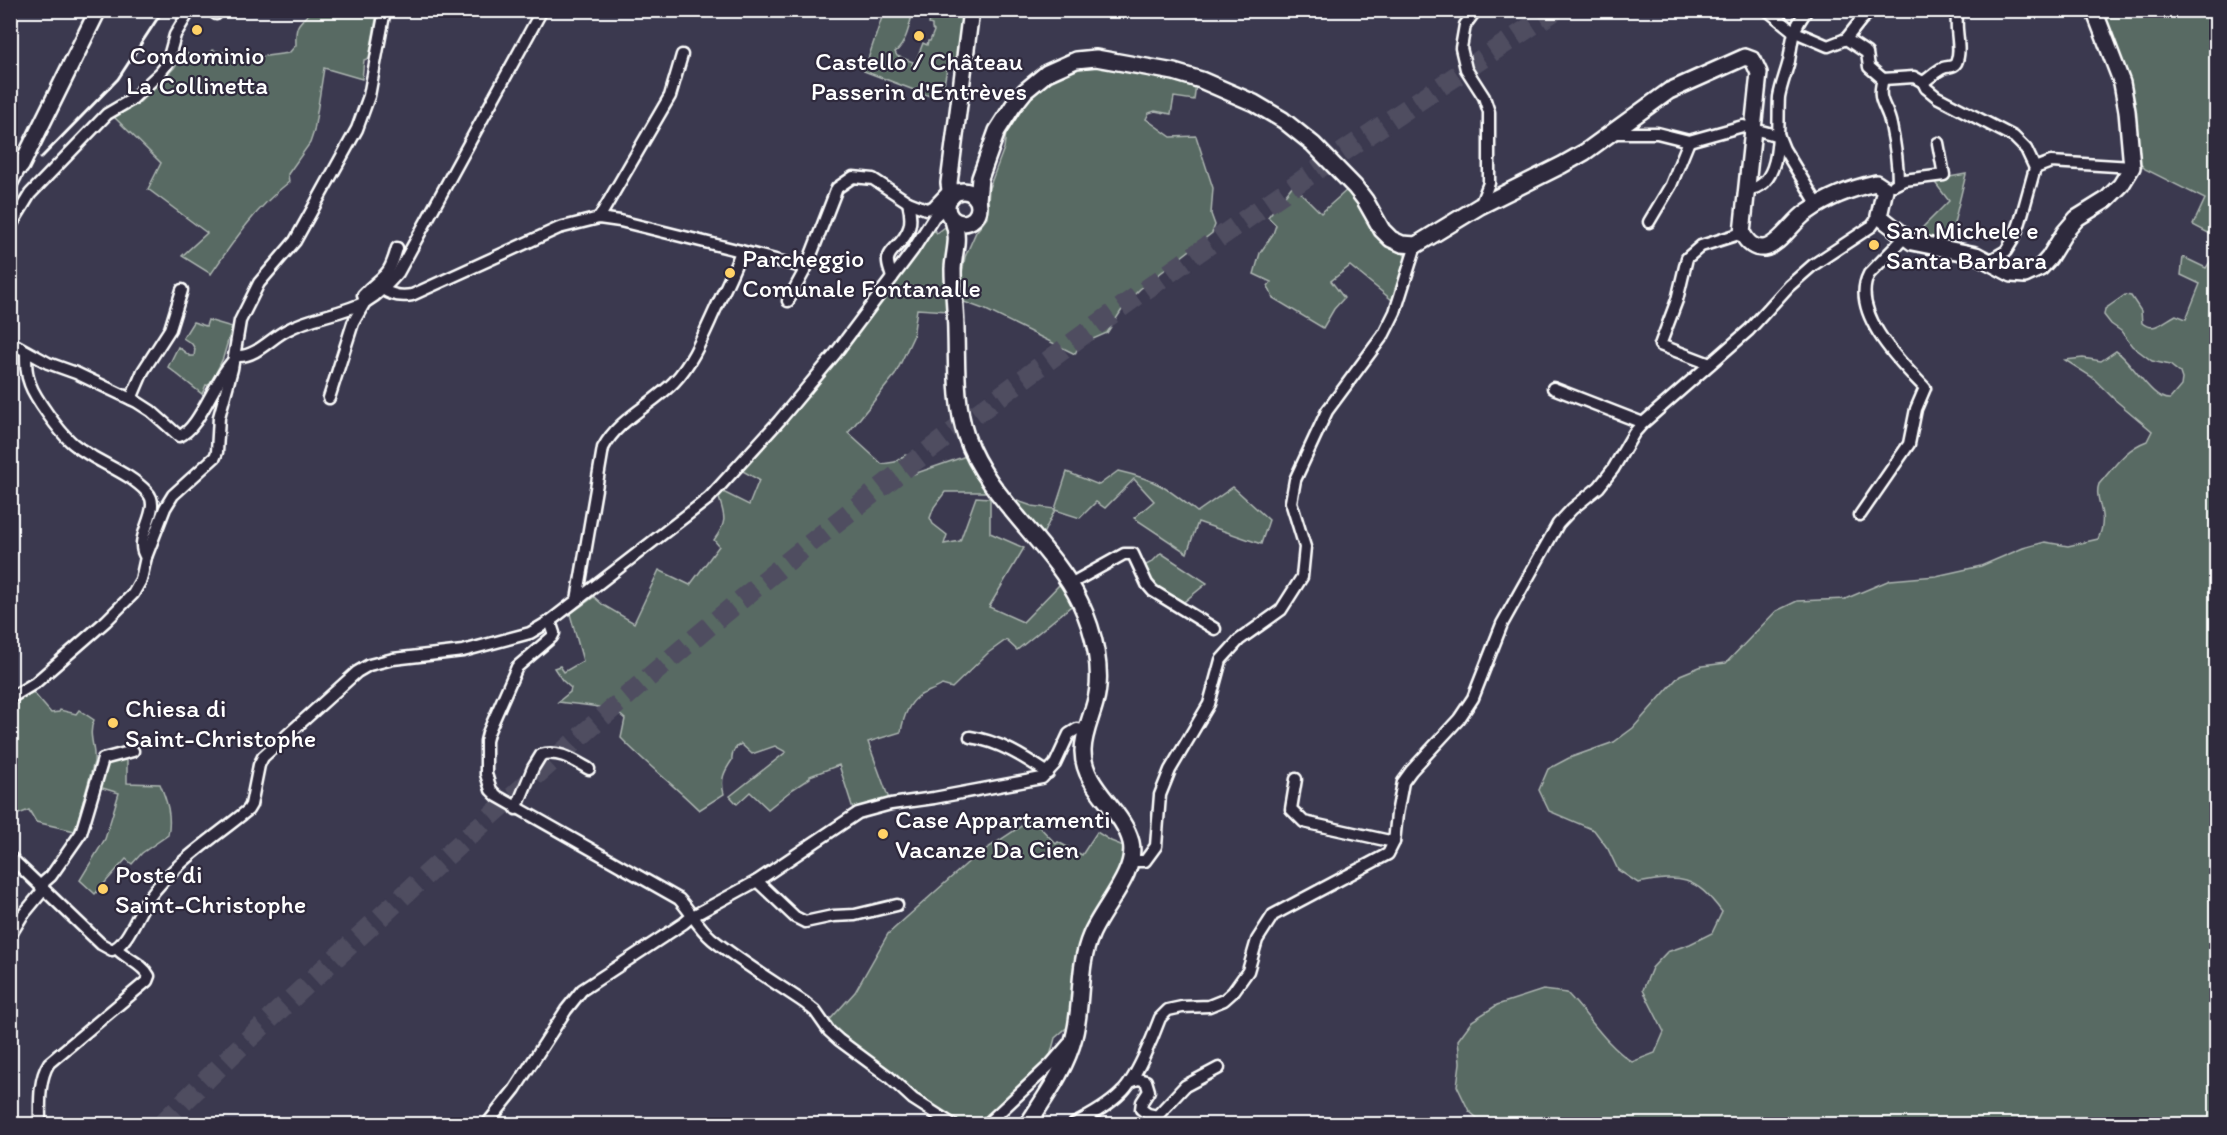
<svg xmlns="http://www.w3.org/2000/svg" width="2227" height="1135" font-family="Itim,sans-serif">
<style>
.green{fill:#596b63;stroke:#acb5b1;stroke-width:1.5}
.lines{fill:none;stroke-linecap:round;stroke-linejoin:round}
.highway-tunnel{stroke:#4f4d61;stroke-width:20;stroke-dasharray:20 10;stroke-linecap:butt}
.street-casing{stroke:#fff;stroke-width:15}
.secondary-casing{stroke:#fff;stroke-width:20}
.street{stroke:#2f2a3d;stroke-width:10}
.secondary{stroke:#2f2a3d;stroke-width:15}
.rail{stroke:#fff;stroke-width:3}
.poi-dot{fill:#ffd166;stroke:#2f2a3d;stroke-width:2}
.labels{text-anchor:middle;dominant-baseline:central;stroke-width:4.5;stroke-linejoin:round;paint-order:stroke}
.poi-label{font-size:26px;fill:#fff;stroke:#2f2a3d;text-anchor:start}
</style>
<rect width="100%" height="100%" fill="#3b394f"/>
<filter id="ink" filterUnits="userSpaceOnUse"><feTurbulence type="fractalNoise" baseFrequency=".0167" numOctaves="2"/><feDisplacementMap in="SourceGraphic" scale="12" xChannelSelector="R" yChannelSelector="G"/><feConvolveMatrix kernelMatrix="1 2 1 2 8 2 1 2 1" color-interpolation-filters="sRGB"/></filter>
<g filter="url(#ink)">
<!-- green -->
<g class="green">
<path d="M312 11H374L377 14 369 58 364 60 362 79 324 68 314 131 310 143 288 174 289 182C255 209 235 239 211 274L182 256 207 233 148 189 161 163 113 116 138 104 174 68 184 52 202 61 213 50 251 58 289 53 296 45C295 24 298 24 312 11Z"/>
<path d="M884 11H913C910 23 906 45 895 52L897 56 913 62 912 65 915 66 917 65 916 61 923 43 927 45 928 41H930L934 31 932 29V25L929 24 932 11H965L957 61 949 59 944 84 934 92 935 98 864 71Z"/>
<polygon points="2099,11 2216,11 2216,237 2193,225 2205,199 2145,169 2137,160"/>
<polygon points="1097,63 1125,67 1196,84 1194,100 1174,97 1171,114 1155,111 1149,113 1146,119 1171,137 1196,136 1213,188 1211,214 1215,225 1212,233 1140,289 1127,302 1107,333 1079,345 1075,354 986,310 964,302 962,273 965,257 976,232 987,218 989,188 1004,148 1007,125 1023,102 1054,75 1074,66"/>
<polygon points="1966,174 1949,244 1922,239 1916,234 1949,201 1933,180"/>
<path d="M1293 185 1321 213 1348 189C1364 211 1375 246 1403 253L1407 258 1392 300 1350 266 1331 281 1344 298 1334 309 1323 328 1273 298 1268 286 1271 282 1254 274 1260 253 1273 234 1276 225 1268 217Z"/>
<path d="M948 225V311L917 309 913 337 895 375 848 433 882 464 895 462 905 455 911 456V475L969 455 987 488 985 492H945L934 507 930 518 933 524 947 535 944 544 960 541 976 497 990 498V533L1024 548 989 607 1023 622 1062 582 1076 602 1017 650 1006 640 988 653 952 688 942 685C935 690 925 692 919 696 908 704 903 719 901 732L868 742 889 799 854 812 839 765 810 776V778L793 789 768 809 750 792 737 804 730 796 786 752 775 746 752 754 741 744C735 747 731 753 732 760 724 772 720 779 724 794L699 810C674 785 646 764 621 738L625 719C611 704 578 705 558 702L570 692 571 688 562 680 554 668 560 666 564 672 583 661 570 614 594 597 603 605 634 623 659 570 690 585 719 546 714 540C728 521 725 517 718 495L721 491 749 505 759 480 741 470 818 383 851 343 934 230 937 233Z"/>
<path d="M2216 253V1124H1484L1469 1111 1457 1086 1460 1063 1458 1040 1472 1021 1497 1005 1543 990 1567 993C1591 1018 1603 1042 1632 1062L1655 1053 1664 1032 1643 990 1652 968 1667 952 1690 944 1712 933 1722 912C1695 876 1681 875 1638 883L1618 870 1608 849 1594 830 1549 811 1539 790 1548 769 1569 758 1614 742 1633 728 1680 675 1702 666 1726 663 1776 611 1797 601 1845 599 1890 580 1936 576 1981 566 2023 548 2045 542 2068 546 2098 539C2110 514 2093 500 2099 484 2114 467 2125 449 2147 441L2152 431 2114 399 2092 377 2065 360 2083 358 2101 361 2116 351C2132 361 2152 401 2170 399L2181 386 2182 379 2180 373 2170 365 2152 361 2132 346 2121 331 2111 324 2104 315 2105 309 2125 295 2131 296 2141 311 2142 323C2154 333 2164 321 2176 315L2186 319 2200 284 2181 275 2183 257 2206 268Z"/>
<polygon points="208,320 232,327 223,358 210,386 206,385 202,394 168,367 178,347 190,356 194,356 195,349 192,344 183,338 193,322 206,326"/>
<path d="M1118 471C1157 480 1166 487 1197 512L1233 487 1269 520 1261 544 1198 522 1187 553 1134 518 1154 501 1134 479 1105 508 1096 502 1080 518 1055 510 1040 540 1009 498 1032 506 1055 509 1067 472 1099 485Z"/>
<polygon points="1161,553 1207,583 1180,605 1153,587 1142,567 1152,562"/>
<path d="M32 691 51 713 59 712 60 710 76 714 79 710 94 720C87 735 96 747 94 762L75 831 36 822 29 810 11 817V703Z"/>
<path d="M119 758H127V783L160 784C167 801 172 816 168 835L142 853 132 864 126 859 95 894 80 880 105 839 119 793 99 787 107 762Z"/>
<polygon points="1032,819 1056,844 1058,842 1082,855 1097,832 1111,841 1126,847 1122,871 1087,933 1072,1023 1055,1038 1049,1060 981,1124 958,1124 949,1116 913,1098 826,1024 855,992 888,934 974,857"/>
</g>
<g class="lines">
<!-- highway-tunnel -->
<path class="highway-tunnel" d="M162 1124C239 1045 322 971 403 896 516 792 630 691 748 594 1004 383 1278 192 1556 10"/>
<!-- street casing -->
<g class="street-casing">
<g id="street">
<polyline points="211,10 216,14"/>
<polyline points="1476,10 1465,25 1461,48 1466,69 1484,97 1489,112 1489,183 1480,206"/>
<path d="M1767 10 1793 31 1828 46 1846 39 1867 53 1869 67 1883 79 1914 77 1923 82C1930 78 1936 71 1943 68 1948 66 1953 68 1956 63 1963 48 1953 27 1958 10"/>
<polyline points="2032,10 2041,10"/>
<polyline points="1846,39 1861,20 1872,10"/>
<path d="M1883 79C1876 103 1887 104 1891 125 1895 144 1898 163 1898 182"/>
<polyline points="1923,82 1926,88 1937,97 2014,137 2026,149 2035,168 2020,222 2014,238 2006,251 1989,261"/>
<polyline points="1612,133 1657,133 1689,141 1743,126 1779,136"/>
<polyline points="1780,139 1784,149 1818,205"/>
<polyline points="2035,168 2051,162 2132,167"/>
<polyline points="1894,185 1904,180 1944,175 1938,143"/>
<polyline points="10,188 21,166"/>
<path d="M1748 189C1785 187 1777 121 1779 97 1781 85 1786 73 1789 61 1793 37 1791 32 1807 10"/>
<polyline points="599,218 670,96 682,55"/>
<polyline points="1649,222 1671,185 1689,141"/>
<polyline points="10,227 30,194 107,114 131,100 160,73 167,64 175,35 190,10"/>
<polyline points="741,251 806,268 788,301"/>
<polyline points="806,268 837,188 853,177 873,179 908,202 926,209 933,207 950,189"/>
<path d="M892 278C891 272 887 265 888 259 889 254 893 250 896 247 911 232 913 222 908 202"/>
<path d="M383 289C392 296 401 297 412 295L559 228 599 218 620 221 741 251C734 272 724 290 715 310 703 336 693 362 674 382 652 405 618 419 603 448L577 600"/>
<path d="M10 342 48 363 76 373 137 402 151 411 179 436C200 430 216 374 238 356 256 357 272 337 287 330 312 316 341 315 367 301 379 294 388 284 398 273L542 10"/>
<path d="M26 352C26 364 26 374 30 384 35 398 59 431 70 441 76 447 85 452 93 457 112 468 132 476 147 492 164 509 131 539 146 557"/>
<polyline points="1710,364 1660,345 1677,300 1687,258 1701,246 1742,233"/>
<polyline points="1553,388 1643,423"/>
<path d="M329 398 353 323 365 302 363 295C383 273 388 281 397 248"/>
<polyline points="131,399 143,371 170,329 182,290"/>
<path d="M1860 515 1909 444 1916 409 1925 388C1901 363 1849 312 1869 274L1904 238"/>
<polyline points="1070,584 1124,554 1133,554 1147,584 1153,591 1215,629"/>
<path d="M550 621 554 633 552 637 517 667 488 733 486 741V774L491 790 497 796 679 899C691 912 698 927 712 939 741 962 774 982 805 1003L815 1011 829 1031 839 1040 889 1077 913 1099 952 1124"/>
<polyline points="10,698 35,683 106,621 133,594 141,580 146,557 165,508 173,495 215,457 217,452 219,417 232,369 240,321 259,283 295,241 357,129 369,96 385,10"/>
<path d="M970 737C999 741 1024 757 1048 773"/>
<polyline points="1296,779 1291,809 1304,822 1394,842"/>
<path d="M516 809 533 768 541 755C558 749 575 761 589 769"/>
<path d="M10 857 101 944 112 950C128 944 137 914 148 899 174 863 214 838 248 810L251 805 259 765 263 757 357 672 369 665 393 659 463 651 530 633 550 621 709 498 779 421 835 354 913 250 934 217 948 204"/>
<polyline points="1131,861 1145,861 1156,846 1160,795 1170,770 1209,704 1221,660 1239,640 1281,610 1302,577 1305,547 1291,502 1295,480 1327,411 1384,334 1395,312 1416,245"/>
<polyline points="757,881 795,917 805,922 833,916 855,915 897,905"/>
<polyline points="10,936 22,916 41,893 44,882 51,876 81,833 103,759 133,751"/>
<polyline points="1130,1082 1138,1079 1146,1081 1149,1091 1142,1102 1141,1109 1148,1114 1157,1116 1185,1086 1219,1068"/>
<path d="M40 1124C40 1105 38 1080 49 1063L147 981 149 976C142 963 126 959 116 948"/>
<polyline points="487,1124 515,1089 566,1010 582,990 684,923 691,917 757,881 858,813 891,804 934,798 1042,778 1055,764 1069,734 1077,729 1087,731"/>
<polyline points="987,1124 1051,1064 1070,1042"/>
<path d="M1074 1124C1090 1116 1108 1106 1121 1093 1135 1081 1153 1037 1160 1018L1168 1010 1182 1007 1209 1006 1224 1000 1233 992 1248 971 1257 940 1273 915 1388 854 1394 842 1397 814 1403 782 1411 771 1459 719 1473 698 1502 624 1558 524 1572 509 1599 487 1613 469 1634 433 1643 423 1749 330 1789 286 1813 265 1872 226 1879 216"/>
</g>
</g>
<!-- secondary casing -->
<g class="secondary-casing">
<g id="secondary">
<polyline points="21,166 98,10"/>
<circle cx="963" cy="207" r="16"/>
<polyline points="951,197 949,183 971,10"/>
<path d="M978 200 980 178 997 131 1013 106 1025 91 1047 73 1076 60 1096 58 1174 72 1201 80 1254 103 1283 120 1313 144 1355 187 1365 200 1382 230 1391 239 1402 244 1416 245 1480 206 1562 165 1585 152 1669 91 1745 57 1753 60 1759 73 1742 233C1747 242 1753 249 1764 248 1779 246 1794 220 1807 212 1827 198 1853 188 1876 183L1885 189 1879 216 1912 242 1976 255 2012 274 2025 275 2040 268 2049 258 2065 232 2077 218 2106 200 2121 185 2132 167 2127 111 2122 83 2094 10"/>
<path d="M953 220C960 240 954 250 953 269 953 290 956 312 956 333 957 367 955 403 966 436 987 498 1052 544 1080 602 1094 631 1104 672 1095 703 1091 718 1083 735 1083 751 1083 788 1122 808 1131 842 1138 872 1102 908 1091 935 1077 967 1083 1004 1074 1037 1066 1069 1045 1097 1028 1124"/>
</g>
</g>
<!-- street -->
<use href="#street" class="street"/>
<!-- secondary -->
<use href="#secondary" class="secondary"/>
<!-- rail -->
<polyline class="rail" points="41,158 118,79 163,10"/>
</g>
</g>
<!-- markers -->
<g class="poi-dot">
<circle cx="197" cy="30" r="6"/>
<circle cx="919" cy="36" r="6"/>
<circle cx="1874" cy="245" r="6"/>
<circle cx="730" cy="273" r="6"/>
<circle cx="113" cy="723" r="6"/>
<circle cx="883" cy="834" r="6"/>
<circle cx="103" cy="889" r="6"/>
</g>
<g class="labels">
<!-- poi labels -->
<g class="poi-label">
<text x="197" y="55" text-anchor="middle">Condominio<tspan x="197" dy="30">La Collinetta</tspan></text>
<text x="919" y="61" text-anchor="middle">Castello / Château<tspan x="919" dy="30">Passerin d'Entrèves</tspan></text>
<text x="1886" y="230">San Michele e<tspan x="1886" dy="30">Santa Barbara</tspan></text>
<text x="742" y="258">Parcheggio<tspan x="742" dy="30">Comunale Fontanalle</tspan></text>
<text x="125" y="708">Chiesa di<tspan x="125" dy="30">Saint-Christophe</tspan></text>
<text x="895" y="819">Case Appartamenti<tspan x="895" dy="30">Vacanze Da Cien</tspan></text>
<text x="115" y="874">Poste di<tspan x="115" dy="30">Saint-Christophe</tspan></text>
</g>
</g>
<!-- margin -->
<rect width="2227" height="1135" fill="none" stroke="#2f2a3d" stroke-width="36"/>
<rect x="18" y="18" width="2191" height="1099" fill="none" stroke="#fff" stroke-width="2" filter="url(#ink)"/>
</svg>
